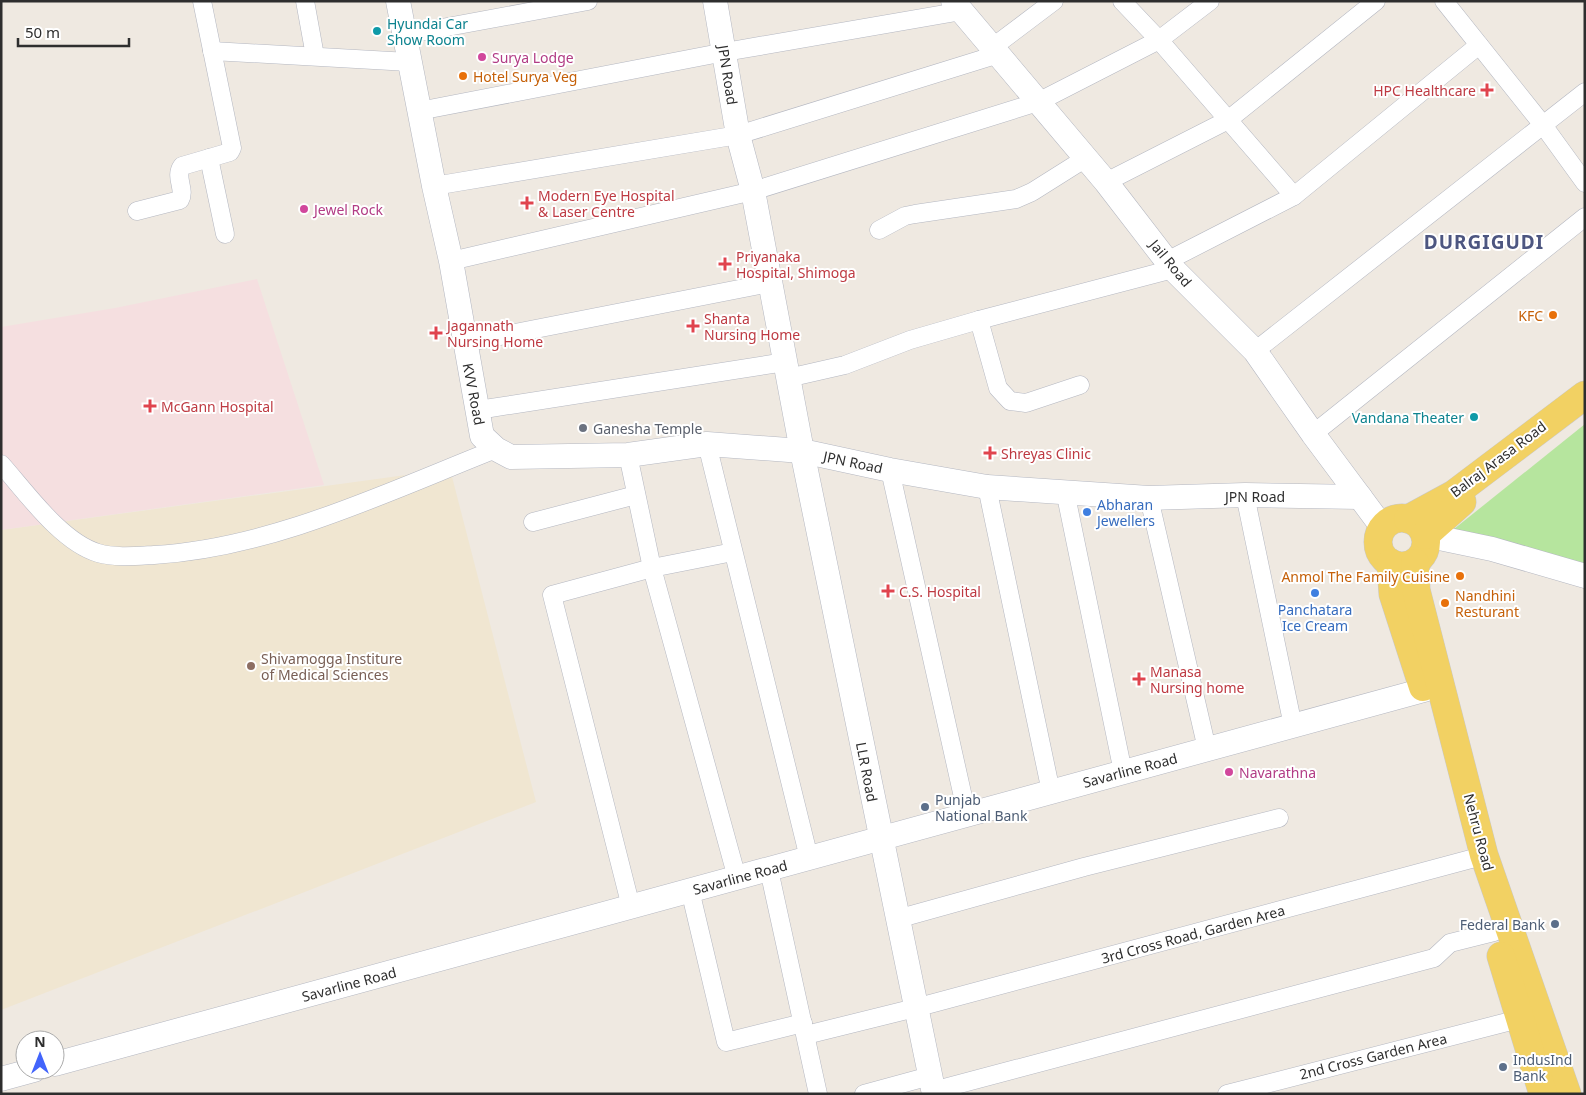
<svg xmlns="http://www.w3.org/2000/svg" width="1586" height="1095" font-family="'Noto Sans',sans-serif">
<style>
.education{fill:#f0e6d1}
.medical{fill:#f5dfe0}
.park{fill:#b6e59e}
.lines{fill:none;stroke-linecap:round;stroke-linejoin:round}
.street-casing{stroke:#b4b7c1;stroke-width:19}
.secondary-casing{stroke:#b4b7c1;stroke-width:25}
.primary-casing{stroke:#c9c9c9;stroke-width:29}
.street{stroke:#fff;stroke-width:18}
.secondary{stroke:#fff;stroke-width:24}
.primary{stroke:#f2d163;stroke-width:28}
.culture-dot{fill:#0f9aa8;stroke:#fff;stroke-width:2}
.hotel-dot{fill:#d1479c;stroke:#fff;stroke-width:2}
.food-dot{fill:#e8710a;stroke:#fff;stroke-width:2}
.health-dot{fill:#e0444e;stroke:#fff;stroke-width:2}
.worship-dot{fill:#6b7280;stroke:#fff;stroke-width:2}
.shop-dot{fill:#3f7fe0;stroke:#fff;stroke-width:2}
.education-dot{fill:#8d6e63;stroke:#fff;stroke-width:2}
.service-dot{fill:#5c6f8a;stroke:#fff;stroke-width:2}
.labels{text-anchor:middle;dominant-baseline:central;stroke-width:4;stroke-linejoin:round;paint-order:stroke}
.culture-label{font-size:14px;fill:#0d838f;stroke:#fff;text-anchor:start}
.hotel-label{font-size:14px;fill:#b23c85;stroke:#fff;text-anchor:start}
.street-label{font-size:14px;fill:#2e2e2e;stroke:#fff}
.food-label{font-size:14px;fill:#c56008;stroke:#fff;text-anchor:start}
.health-label{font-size:14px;fill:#be3a42;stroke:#fff;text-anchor:start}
.worship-label{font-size:14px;fill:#5b616d;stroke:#fff;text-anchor:start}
.shop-label{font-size:14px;fill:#366cbe;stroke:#fff;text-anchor:start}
.education-label{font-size:14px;fill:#785e54;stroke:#fff;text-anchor:start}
.service-label{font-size:14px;fill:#4e5e75;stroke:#fff;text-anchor:start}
.district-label{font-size:19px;font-weight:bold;letter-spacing:1px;fill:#4d5680;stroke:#fff}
</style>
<rect width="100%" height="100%" fill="#efe9e1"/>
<!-- education -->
<polygon class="education" points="450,469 536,802 1,1010 1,530"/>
<!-- medical -->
<polygon class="medical" points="257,279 324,485 1,530 1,327 115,308"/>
<!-- park -->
<polygon class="park" points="1585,424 1585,588 1444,537"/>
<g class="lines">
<!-- street casing -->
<g class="street-casing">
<g id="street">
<polyline points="305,1 315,56"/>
<polyline points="1122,1 1159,40 1294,196"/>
<polyline points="1444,1 1543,125 1585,183"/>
<polyline points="404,35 588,1"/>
<polyline points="993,47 1054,1"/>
<polyline points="212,51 409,62"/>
<polyline points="419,111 725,52 962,11"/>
<polyline points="209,158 225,234"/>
<polyline points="1106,182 1228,120 1376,1"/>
<polyline points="434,186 738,135 999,54"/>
<path d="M137 211 180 200C186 189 174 177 182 166L230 152 232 148 202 1"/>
<polyline points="879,230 905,216 915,214 1016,199 1032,192 1086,158"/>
<polyline points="451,261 753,191 1038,102 1159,40 1210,1"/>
<polyline points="1167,261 1294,196 1479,45"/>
<polyline points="979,320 998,388 1010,401 1026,403 1080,385"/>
<polyline points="464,343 770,283"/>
<polyline points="1255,351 1585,92"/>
<polyline points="788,378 845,365 910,340 979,320 1173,269"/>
<polyline points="478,410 785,362"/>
<polyline points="1313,434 1585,217"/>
<polyline points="707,444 809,858"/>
<polyline points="628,455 652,568 737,878"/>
<path d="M1 464C26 492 61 542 98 553 115 558 136 556 154 555 272 548 387 492 496 449"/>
<polyline points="890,470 967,815"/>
<polyline points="987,487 1051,792"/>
<polyline points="1065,491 1123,772"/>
<polyline points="1245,495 1293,726"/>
<polyline points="1149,498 1207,749"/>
<polyline points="533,522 636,495"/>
<polyline points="769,870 818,1094"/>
<polyline points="690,890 726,1042 803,1023"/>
<polyline points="631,907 552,595 652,568 733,552"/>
<polyline points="897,919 1084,867 1279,818"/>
<polyline points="806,1035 915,1008 1471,859"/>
<polyline points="933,1091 1434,958 1450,943 1494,932"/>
<polyline points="864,1094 930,1076"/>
<polyline points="1227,1094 1519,1019"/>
</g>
</g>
<!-- secondary casing -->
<g class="secondary-casing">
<g id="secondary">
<polyline points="398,1 434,186 451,261 482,436 496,449 511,457 628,455 707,444 802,451 890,470 987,487 1149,498 1245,495 1360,497"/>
<polyline points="715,1 738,135 753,191 802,451 934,1094"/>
<polyline points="953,1 1106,182 1173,269 1255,351 1313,434 1383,528"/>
<polyline points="1425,535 1492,549 1585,576"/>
<polyline points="55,1064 1424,690"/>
<polyline points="1,1079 34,1070"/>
</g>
</g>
<!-- primary casing -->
<g class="primary-casing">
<g id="primary">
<circle cx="1402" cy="542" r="24"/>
<polyline points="1408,519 1454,494 1585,395"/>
<polyline points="1425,535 1462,502"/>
<polyline points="1391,563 1393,594 1423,687"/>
<polyline points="1415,563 1416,590 1484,855 1567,1094"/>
<polyline points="1501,956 1543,1094"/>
</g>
</g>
<!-- street -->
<use href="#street" class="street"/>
<!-- secondary -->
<use href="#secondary" class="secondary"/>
<!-- primary -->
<use href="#primary" class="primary"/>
</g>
<!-- markers -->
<g class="culture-dot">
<circle cx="377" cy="31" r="5"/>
<circle cx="1474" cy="417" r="5"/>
</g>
<g class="hotel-dot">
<circle cx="482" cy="57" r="5"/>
<circle cx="304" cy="209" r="5"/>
<circle cx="1229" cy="772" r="5"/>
</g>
<g class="food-dot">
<circle cx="463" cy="76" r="5"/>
<circle cx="1553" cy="315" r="5"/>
<circle cx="1460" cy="576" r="5"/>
<circle cx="1445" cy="603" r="5"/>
</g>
<g class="health-dot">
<path d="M1484.5 82.5h5v5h5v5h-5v5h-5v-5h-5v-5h5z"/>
<path d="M524.5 195.5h5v5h5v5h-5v5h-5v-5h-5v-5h5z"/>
<path d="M722.5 256.5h5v5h5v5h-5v5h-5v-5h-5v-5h5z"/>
<path d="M690.5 318.5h5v5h5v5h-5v5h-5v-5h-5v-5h5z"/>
<path d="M433.5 325.5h5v5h5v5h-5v5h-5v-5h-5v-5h5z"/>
<path d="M147.5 398.5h5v5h5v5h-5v5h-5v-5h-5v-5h5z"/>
<path d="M987.5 445.5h5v5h5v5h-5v5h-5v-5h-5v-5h5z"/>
<path d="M885.5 583.5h5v5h5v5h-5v5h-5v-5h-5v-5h5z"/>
<path d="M1136.5 671.5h5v5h5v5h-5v5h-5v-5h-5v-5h5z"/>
</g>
<circle class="worship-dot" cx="583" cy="428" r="5"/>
<g class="shop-dot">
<circle cx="1087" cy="512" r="5"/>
<circle cx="1315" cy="593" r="5"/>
</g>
<circle class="education-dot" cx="251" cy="666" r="5"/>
<g class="service-dot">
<circle cx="925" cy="807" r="5"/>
<circle cx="1555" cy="924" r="5"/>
<circle cx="1503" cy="1067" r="5"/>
</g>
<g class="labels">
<!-- culture labels -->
<g class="culture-label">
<text x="387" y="23">Hyundai Car<tspan x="387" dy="16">Show Room</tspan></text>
<text x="1464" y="417" text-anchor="end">Vandana Theater</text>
</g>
<!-- hotel labels -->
<g class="hotel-label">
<text x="492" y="57">Surya Lodge</text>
<text x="314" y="209">Jewel Rock</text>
<text x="1239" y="772">Navarathna</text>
</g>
<!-- street labels -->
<g class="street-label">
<text transform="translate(728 75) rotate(81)">JPN Road</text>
<text transform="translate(1171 263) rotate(50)">Jail Road</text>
<text transform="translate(474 394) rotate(79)">KVV Road</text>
<text transform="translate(1498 459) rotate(-37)">Balraj Arasa Road</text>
<text transform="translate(853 462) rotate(12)">JPN Road</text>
<text x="1255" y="496">JPN Road</text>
<text transform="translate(1130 770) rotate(-15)">Savarline Road</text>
<text transform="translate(867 772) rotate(79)">LLR Road</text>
<text transform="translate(1479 832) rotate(75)">Nehru Road</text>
<text transform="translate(740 877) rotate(-15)">Savarline Road</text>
<text transform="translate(1193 934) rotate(-15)">3rd Cross Road, Garden Area</text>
<text transform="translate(349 984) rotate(-15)">Savarline Road</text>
<text transform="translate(1373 1056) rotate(-14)">2nd Cross Garden Area</text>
</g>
<!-- food labels -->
<g class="food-label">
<text x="473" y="76">Hotel Surya Veg</text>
<text x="1543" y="315" text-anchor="end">KFC</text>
<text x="1450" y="576" text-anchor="end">Anmol The Family Cuisine</text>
<text x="1455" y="595">Nandhini<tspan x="1455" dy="16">Resturant</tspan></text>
</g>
<!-- health labels -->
<g class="health-label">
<text x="1476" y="90" text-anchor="end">HPC Healthcare</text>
<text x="538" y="195">Modern Eye Hospital<tspan x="538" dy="16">&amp; Laser Centre</tspan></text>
<text x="736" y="256">Priyanaka<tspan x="736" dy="16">Hospital, Shimoga</tspan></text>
<text x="704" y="318">Shanta<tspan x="704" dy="16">Nursing Home</tspan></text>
<text x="447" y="325">Jagannath<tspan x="447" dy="16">Nursing Home</tspan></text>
<text x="161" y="406">McGann Hospital</text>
<text x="1001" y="453">Shreyas Clinic</text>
<text x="899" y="591">C.S. Hospital</text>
<text x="1150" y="671">Manasa<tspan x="1150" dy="16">Nursing home</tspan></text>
</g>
<!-- worship labels -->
<g class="worship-label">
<text x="593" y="428">Ganesha Temple</text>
</g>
<!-- shop labels -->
<g class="shop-label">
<text x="1097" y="504">Abharan<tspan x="1097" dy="16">Jewellers</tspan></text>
<text x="1315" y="609" text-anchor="middle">Panchatara<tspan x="1315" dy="16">Ice Cream</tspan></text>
</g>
<!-- education labels -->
<g class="education-label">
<text x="261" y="658">Shivamogga Institure<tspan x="261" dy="16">of Medical Sciences</tspan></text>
</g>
<!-- service labels -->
<g class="service-label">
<text x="935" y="799">Punjab<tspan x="935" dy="16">National Bank</tspan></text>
<text x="1545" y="924" text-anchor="end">Federal Bank</text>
<text x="1513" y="1059">IndusInd<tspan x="1513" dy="16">Bank</tspan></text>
</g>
<!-- district labels -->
<g class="district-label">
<text x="1484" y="242">DURGIGUDI</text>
</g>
</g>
<!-- border -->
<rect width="1586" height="1095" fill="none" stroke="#2e2e2e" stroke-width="5"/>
<!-- north arrow -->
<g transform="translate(40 1055)"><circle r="24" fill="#ffffff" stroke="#ababab"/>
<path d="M0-4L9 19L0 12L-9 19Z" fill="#4264fb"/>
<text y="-8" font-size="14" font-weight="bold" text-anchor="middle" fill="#2e2e2e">N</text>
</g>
<!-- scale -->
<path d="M18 38v8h111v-8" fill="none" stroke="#2e2e2e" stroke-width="2.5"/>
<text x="25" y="38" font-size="15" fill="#2e2e2e" stroke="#ffffff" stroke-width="4" paint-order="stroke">50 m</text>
</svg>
